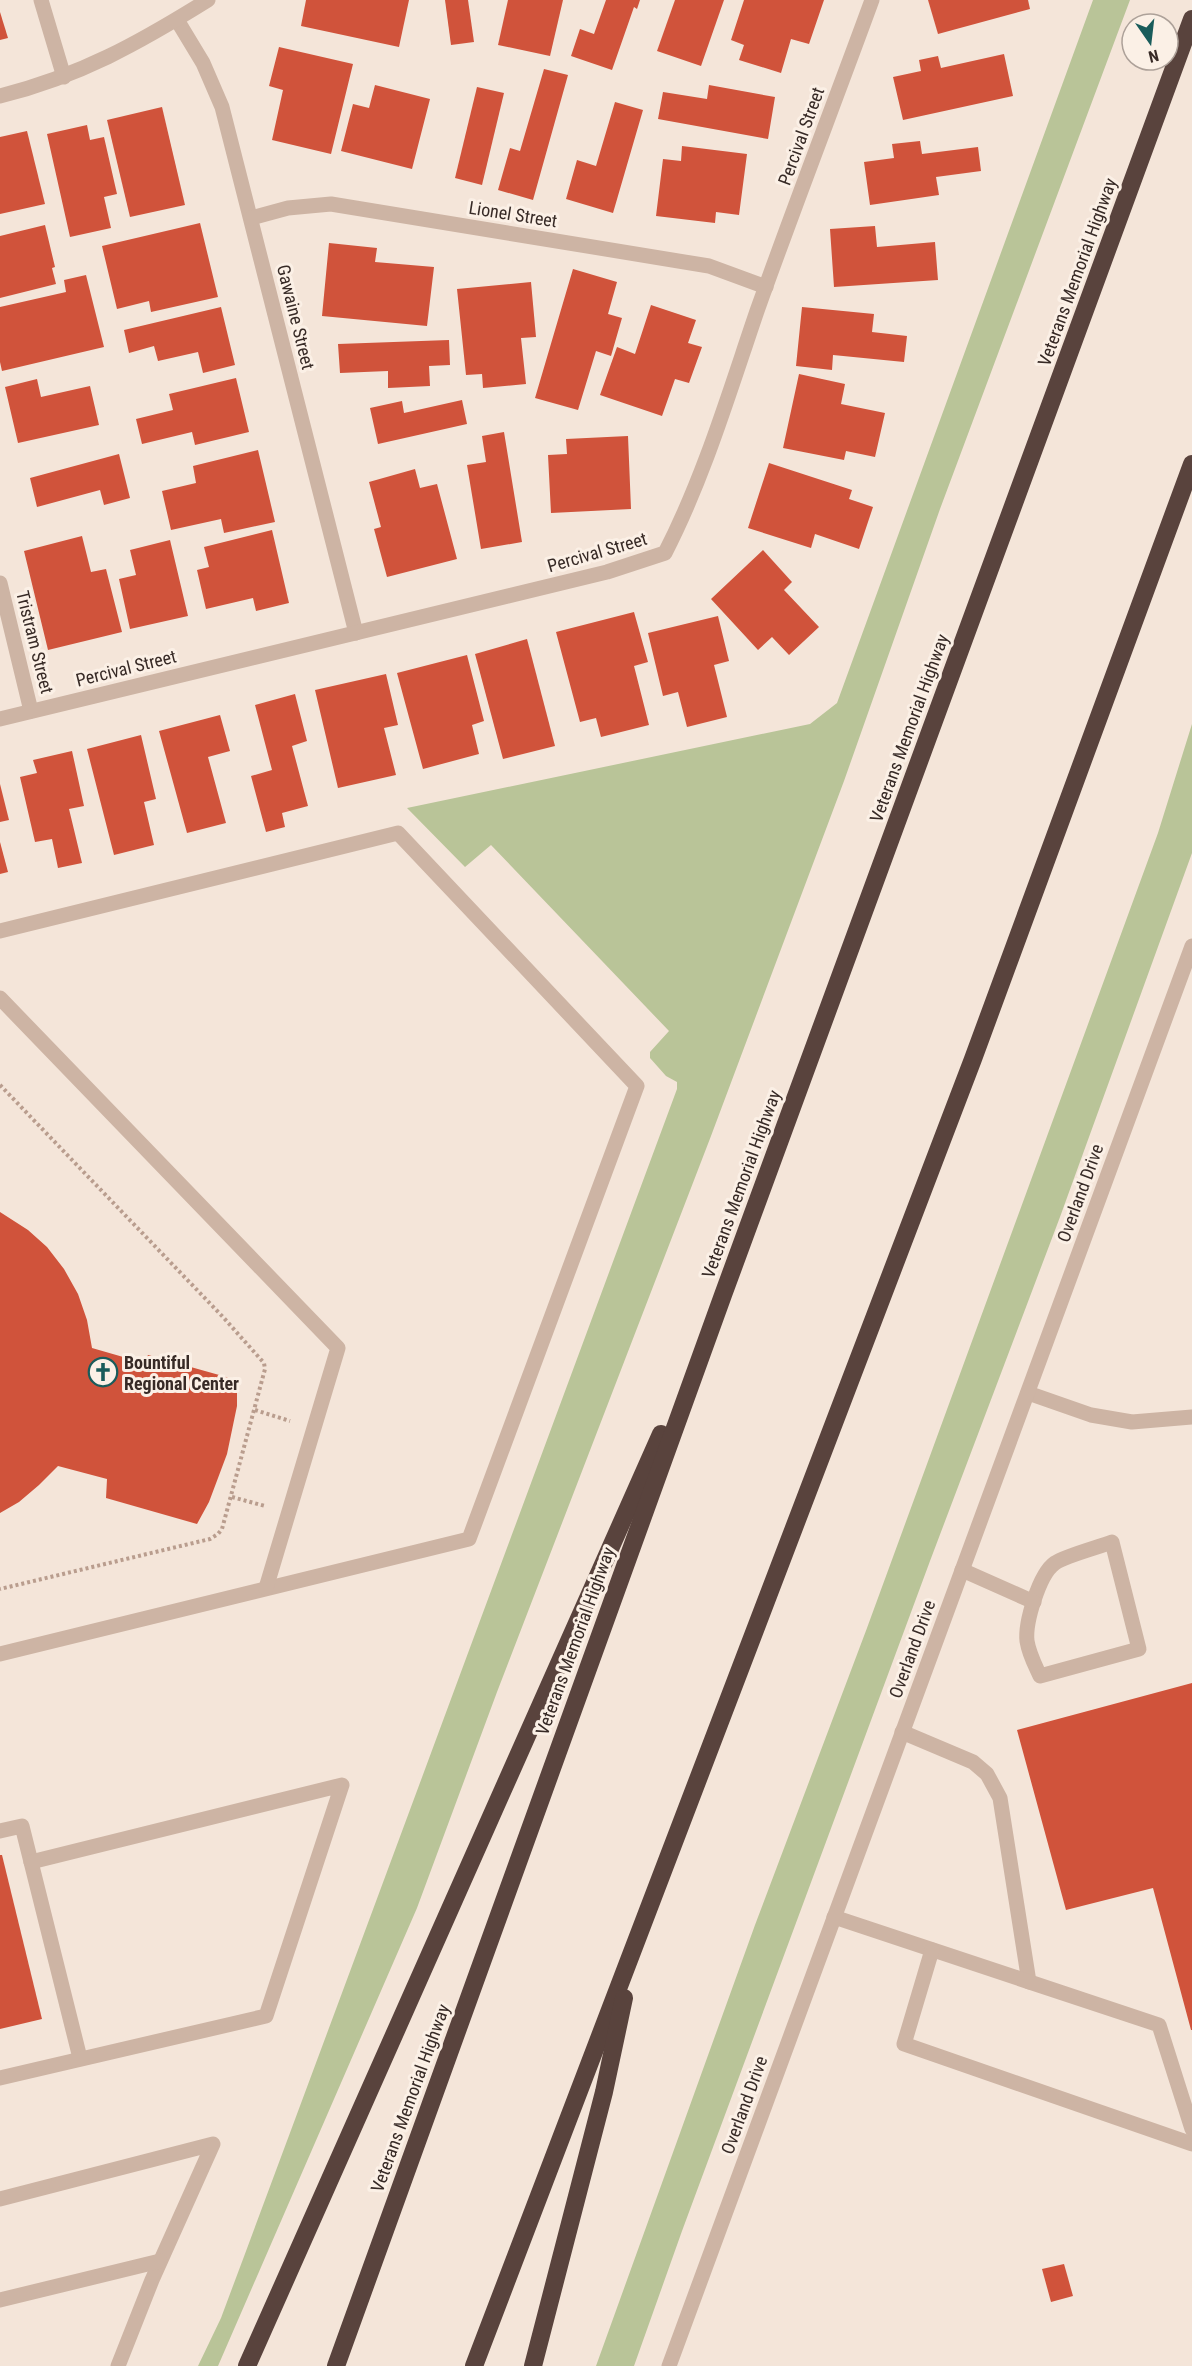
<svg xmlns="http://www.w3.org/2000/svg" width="1192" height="2366" font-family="'Roboto Condensed',sans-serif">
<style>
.green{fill:#b9c498}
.building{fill:#d0533b}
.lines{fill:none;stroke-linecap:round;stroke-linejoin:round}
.path{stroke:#b99d8e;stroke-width:4;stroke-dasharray:3 3;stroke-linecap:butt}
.service{stroke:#cdb4a4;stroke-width:15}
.minor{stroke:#cdb4a4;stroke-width:15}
.motorway{stroke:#59433d;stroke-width:18}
.labels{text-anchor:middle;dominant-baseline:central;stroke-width:6;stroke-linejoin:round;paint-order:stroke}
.street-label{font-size:18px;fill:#372a26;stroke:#fbf0e6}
.poi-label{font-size:18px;font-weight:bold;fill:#372a26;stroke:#fbf0e6;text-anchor:start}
</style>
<rect width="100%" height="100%" fill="#f4e5d9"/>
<!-- green -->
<g class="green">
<path d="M1093 0H1130L940 509 844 781 711 1136 497 1692 417 1908 218 2366H198L221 2318C374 1908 525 1499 677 1089V1082L666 1076 650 1058V1052L669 1031 491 845 465 867 407 808 810 724 837 703Z"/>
<polygon points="1192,724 1192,853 1060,1217 930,1561 682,2231 634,2366 596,2366 755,1925 867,1628 1158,833"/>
</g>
<!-- building -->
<g class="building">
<polygon points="306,0 409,0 399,47 301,26"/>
<polygon points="445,0 468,0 474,42 451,45"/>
<polygon points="508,0 563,0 550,56 498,45"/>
<polygon points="606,0 640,0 637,9 634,7 612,70 571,56 580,29 594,34"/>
<polygon points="675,0 724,0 701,66 657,51"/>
<polygon points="744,0 824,0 809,44 791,39 781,73 739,60 744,45 731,40"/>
<polygon points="928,0 1028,0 1030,9 938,34"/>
<polygon points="0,12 8,38 0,40"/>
<polygon points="279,47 353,64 331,154 272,140 283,90 269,86"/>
<polygon points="1004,54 1013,96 903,120 893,77 921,71 919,60 938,56 941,68"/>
<polygon points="544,69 568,75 533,200 498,190 510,148 520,151"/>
<polygon points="375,85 430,99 412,169 341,151 353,104 369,108"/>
<polygon points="709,85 775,97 768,139 658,119 663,92 707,99"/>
<polygon points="477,87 504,93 482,185 455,178"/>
<polygon points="615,102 643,110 613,213 566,199 577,160 596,166"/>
<polygon points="162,107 185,205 130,217 107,120"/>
<polygon points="87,125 90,140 104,137 117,194 104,197 111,228 70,237 47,134"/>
<polygon points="27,131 45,204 0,214 0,137"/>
<polygon points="920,141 922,154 978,147 981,171 936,177 939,195 870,205 864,162 894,158 892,144"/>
<polygon points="682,146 747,154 739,215 716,212 715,223 656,216 663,159 681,161"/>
<polygon points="200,223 218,297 151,312 149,301 117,309 102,246"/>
<polygon points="45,225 55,267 52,268 56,284 0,298 0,236"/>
<polygon points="875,226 877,247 935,242 938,280 834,287 830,229"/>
<polygon points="329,243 377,248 375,262 434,267 427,326 322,316"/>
<polygon points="573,269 617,282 608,314 622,318 611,356 596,351 578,410 535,398"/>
<polygon points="86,275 104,347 2,371 0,362 0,307 66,292 64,280"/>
<polygon points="531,282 536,337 521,338 526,384 483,388 482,374 466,375 457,289"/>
<polygon points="651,305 696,320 688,343 702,347 689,383 675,379 662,416 600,395 617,347 635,354"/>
<polygon points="221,307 235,365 203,373 198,352 158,361 154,346 129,353 124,330"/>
<polygon points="802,307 874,314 872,332 907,336 904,362 833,355 832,370 796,366"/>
<polygon points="449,340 450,365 429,366 430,386 388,388 388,371 340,373 338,344"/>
<polygon points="799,374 845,384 841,404 885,413 875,457 846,451 844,460 783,448"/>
<polygon points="236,378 249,432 195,445 192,432 142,444 136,419 173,410 169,394"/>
<polygon points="37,379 41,397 90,386 99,425 18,443 5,387"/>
<polygon points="462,400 467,424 378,444 370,408 402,401 404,413"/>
<polygon points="504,432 522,542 481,549 467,465 486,462 482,436"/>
<polygon points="628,436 631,509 551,513 548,455 567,454 566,439"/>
<polygon points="258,450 275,522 224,533 221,519 171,530 162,491 196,483 193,466"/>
<polygon points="119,454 130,498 104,505 100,490 37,507 30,478"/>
<polygon points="769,463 852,490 849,499 873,507 859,549 815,534 811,548 748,528"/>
<polygon points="415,469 420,488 437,484 457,559 387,577 374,529 381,527 369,482"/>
<polygon points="272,530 289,603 256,611 253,598 206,609 197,570 209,567 204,547"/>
<polygon points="82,536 91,572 106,569 122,632 48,650 24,551"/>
<polygon points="170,540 188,616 130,629 119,579 136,575 130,550"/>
<polygon points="763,550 792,582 784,590 819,627 789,655 772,637 758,650 711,599"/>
<polygon points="634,612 648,662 634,666 649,725 601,737 596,718 580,722 556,632"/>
<polygon points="718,616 729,661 714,665 727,717 687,727 678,692 663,696 648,633"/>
<polygon points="527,639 555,746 503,759 475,654"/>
<polygon points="467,655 484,721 472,725 479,754 423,769 397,673"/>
<polygon points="386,674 398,725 384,728 396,775 338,788 315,690"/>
<polygon points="295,694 307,741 292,746 308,806 282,813 285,827 266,832 251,776 272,770 255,705"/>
<polygon points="220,715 230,751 208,757 226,823 187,833 159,731"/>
<polygon points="141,735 156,799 144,802 154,845 114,855 87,749"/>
<polygon points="72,751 84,806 69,809 82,863 58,868 52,839 35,842 20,777 37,773 33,760"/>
<polygon points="0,784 9,820 0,822"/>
<polygon points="0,842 8,872 0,874"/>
<polygon points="0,1212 28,1230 47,1247 64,1269 78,1294 87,1320 92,1348 144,1363 148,1355 237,1380 237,1406 227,1454 209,1502 197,1524 106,1498 107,1479 58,1466 39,1485 19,1502 0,1513"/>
<polygon points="1192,1683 1192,2030 1191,2030 1153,1888 1066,1910 1017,1730"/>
<polygon points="0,1855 2,1855 42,2019 0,2029"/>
<polygon points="1064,2264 1073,2296 1051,2302 1042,2269"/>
</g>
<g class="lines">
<!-- path -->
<g class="path">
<polyline points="0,1085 223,1317 264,1363 265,1369 222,1529 218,1534 210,1539 0,1589"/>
<polyline points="255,1410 290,1421"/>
<polyline points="232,1497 265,1506"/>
</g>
<!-- service -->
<g class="service">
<polyline points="0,931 398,833 637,1086 469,1539 0,1654"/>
<polyline points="0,998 338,1348 266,1588"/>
<path d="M1112 1542 1139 1649 1040 1676C1035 1665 1029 1654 1027 1641 1025 1623 1039 1574 1055 1563 1065 1556 1099 1547 1112 1542Z"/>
<polyline points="962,1570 1034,1602"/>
<polyline points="902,1732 973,1762 987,1774 1000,1798 1029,1982"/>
<polyline points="0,1831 22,1826 80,2058"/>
<polyline points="834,1917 1159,2025 1192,2129"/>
<polyline points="932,1950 904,2044 1192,2144"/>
<polyline points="0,2078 266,2016 342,1785 31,1862"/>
<polyline points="0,2199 213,2144 152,2280 118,2366"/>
<polyline points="0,2300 160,2261"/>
</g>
<!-- minor -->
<g class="minor">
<polyline points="41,0 64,77"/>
<polyline points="177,20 203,63 222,107 356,633"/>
<path d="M0 96C80 76 139 43 208 0"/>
<polyline points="251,218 288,208 331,204 709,266 766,287"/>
<polyline points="0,583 31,711"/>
<path d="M0 719 607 572 665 553C704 477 729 393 757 311 794 207 834 104 872 0"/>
<polyline points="1028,1393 1091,1415 1132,1422 1192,1417"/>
<polyline points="669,2366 1192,946"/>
</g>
<!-- motorway -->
<g class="motorway">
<polyline points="247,2366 661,1434"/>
<polyline points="336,2366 723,1295 1192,19"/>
<polyline points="474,2366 973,1059 1192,464"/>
<polyline points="533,2366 604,2092 624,1998"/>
</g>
</g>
<!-- icons -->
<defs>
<g id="church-ring" transform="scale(1.5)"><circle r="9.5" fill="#fbf0e6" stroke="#195c5b" stroke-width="1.5"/><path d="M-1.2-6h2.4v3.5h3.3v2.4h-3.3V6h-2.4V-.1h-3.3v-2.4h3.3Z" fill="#195c5b"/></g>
</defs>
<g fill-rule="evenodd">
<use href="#church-ring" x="103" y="1372"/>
</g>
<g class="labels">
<!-- street labels -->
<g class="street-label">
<text transform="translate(801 136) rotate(-70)">Percival Street</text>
<text transform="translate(513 214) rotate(9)">Lionel Street</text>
<text transform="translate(1077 272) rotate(-70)">Veterans Memorial Highway</text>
<text transform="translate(296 317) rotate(76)">Gawaine Street</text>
<text transform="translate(597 552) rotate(-16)">Percival Street</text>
<text transform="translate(35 642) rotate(76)">Tristram Street</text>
<text transform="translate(126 668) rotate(-14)">Percival Street</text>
<text transform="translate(909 728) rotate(-70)">Veterans Memorial Highway</text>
<text transform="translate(741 1184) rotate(-70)">Veterans Memorial Highway</text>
<text transform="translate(1080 1193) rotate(-70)">Overland Drive</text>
<text transform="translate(575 1641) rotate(-70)">Veterans Memorial Highway</text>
<text transform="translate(912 1649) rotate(-70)">Overland Drive</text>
<text transform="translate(410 2098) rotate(-70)">Veterans Memorial Highway</text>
<text transform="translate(744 2105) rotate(-70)">Overland Drive</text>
</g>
<!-- poi labels -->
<g class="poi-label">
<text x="124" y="1362">Bountiful<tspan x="124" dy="21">Regional Center</tspan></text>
</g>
</g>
<!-- north arrow -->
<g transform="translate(1150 42) rotate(166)"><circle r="28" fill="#fbf0e6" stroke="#ada199" stroke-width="1.5"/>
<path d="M0-4.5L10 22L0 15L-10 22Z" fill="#195c5b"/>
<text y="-9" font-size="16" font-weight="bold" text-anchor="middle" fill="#372a26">N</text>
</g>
</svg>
